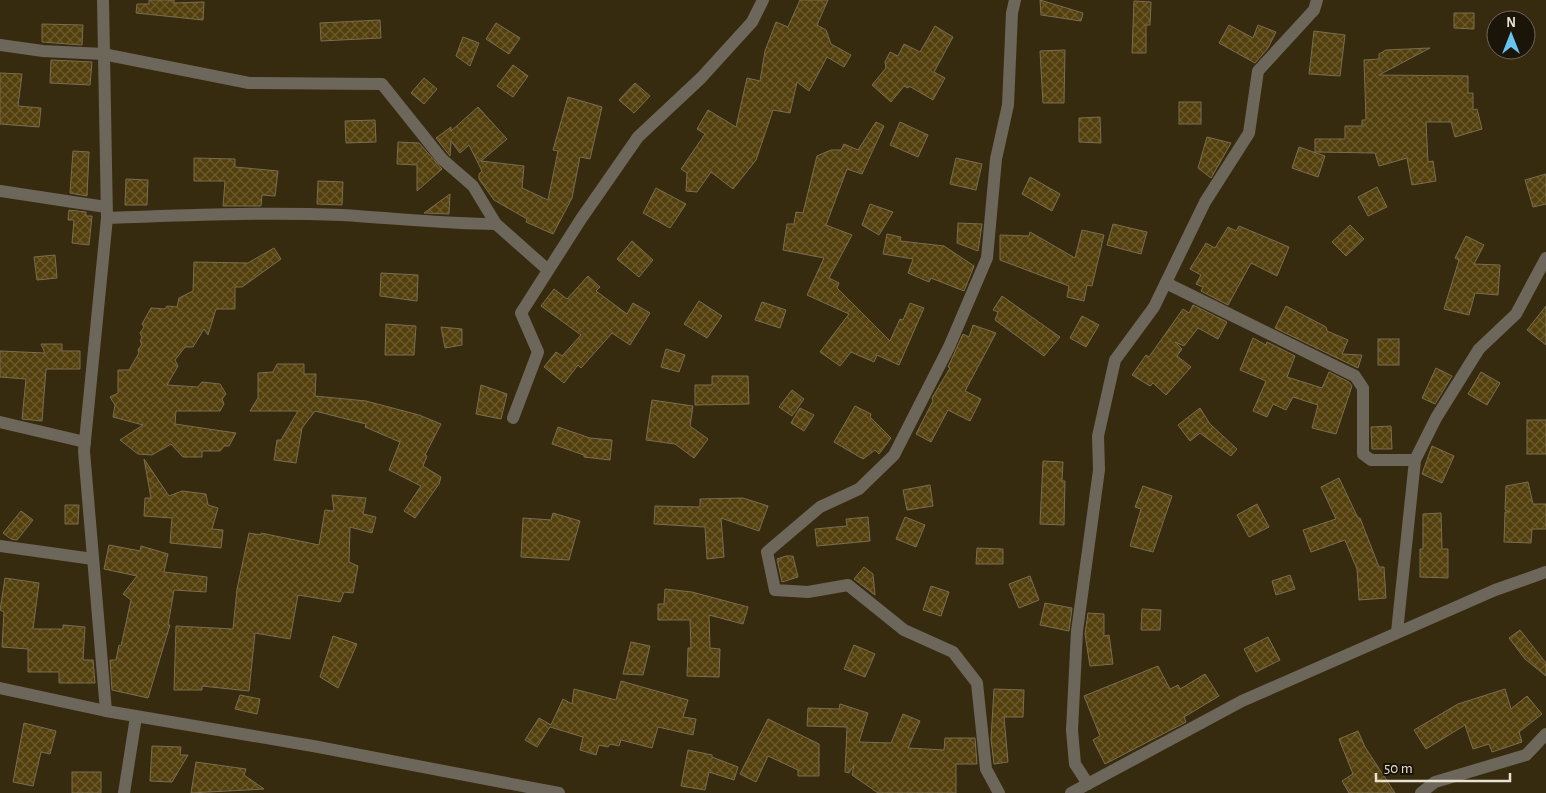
<svg xmlns="http://www.w3.org/2000/svg" width="1546" height="793" font-family="'Alegreya Sans',sans-serif">
<style>
.building{fill:url(#building-cross-hatch);stroke:#7a6d50}
.lines{fill:none;stroke-linecap:round;stroke-linejoin:round}
.minor{stroke:#6d675b;stroke-width:12}
.tertiary{stroke:#6d675b;stroke-width:12}
</style>
<defs>
<pattern id="building-cross-hatch" width="8" height="8" patternUnits="userSpaceOnUse" patternTransform="scale(1.25)"><rect width="8" height="8" fill="#53400d"/><path d="M0 0l8 8M0 8l8-8" fill="none" stroke="#6c5b2f"/></pattern>
</defs>
<rect width="100%" height="100%" fill="#372b0f"/>
<!-- building -->
<g class="building">
<polygon points="149,0 174,0 174,3 204,2 203,20 136,13 137,4 149,4"/>
<polygon points="800,0 828,0 817,25 826,30 831,44 851,55 844,67 827,57 809,91 797,82 790,113 773,110 756,160 733,189 711,172 697,192 686,191 687,173 681,169 705,134 697,129 708,110 736,127 747,78 760,81 765,51 776,22 788,27"/>
<polygon points="1040,0 1083,13 1081,21 1041,15"/>
<polygon points="1134,1 1151,2 1150,25 1146,25 1146,53 1132,53"/>
<polygon points="1454,13 1474,13 1474,29 1454,28"/>
<polygon points="380,20 381,38 321,41 320,23"/>
<polygon points="496,23 520,38 509,54 486,39"/>
<polygon points="42,24 83,25 82,45 42,42"/>
<polygon points="1229,25 1253,38 1258,25 1276,32 1268,48 1255,63 1219,43"/>
<polygon points="935,26 953,37 934,72 945,78 933,100 909,86 908,88 904,86 891,102 872,85 886,68 885,62 890,52 898,56 904,44 920,52"/>
<polygon points="1314,31 1345,35 1340,76 1309,74"/>
<polygon points="463,37 479,43 470,66 456,56"/>
<polygon points="1430,48 1379,75 1468,76 1468,93 1473,93 1473,110 1477,109 1482,129 1455,137 1451,122 1426,122 1428,162 1433,161 1436,181 1412,185 1407,158 1379,166 1375,153 1315,152 1315,139 1345,139 1345,126 1362,126 1362,120 1366,120 1364,60 1379,59 1379,54 1386,50"/>
<polygon points="1065,50 1064,103 1043,103 1040,51"/>
<polygon points="51,60 92,62 90,85 50,83"/>
<polygon points="513,65 528,76 513,97 497,86"/>
<polygon points="0,73 22,74 18,106 41,108 39,127 0,124"/>
<polygon points="424,78 437,89 424,104 411,93"/>
<polygon points="635,83 650,96 634,113 619,100"/>
<polygon points="568,97 602,107 590,159 580,157 572,198 553,234 526,222 527,219 494,200 479,179 479,174 482,171 469,145 460,153 451,141 450,156 436,138 451,127 451,131 478,107 507,139 481,161 524,166 522,188 548,200 558,151 553,150"/>
<rect x="1179" y="102" width="22" height="22"/>
<polygon points="1100,117 1101,143 1079,142 1079,118"/>
<polygon points="375,120 376,142 346,143 345,121"/>
<polygon points="876,122 884,126 862,174 847,169 826,225 852,235 829,278 839,283 837,288 890,341 900,319 903,320 910,303 924,308 899,365 877,355 874,362 851,352 840,366 820,352 849,314 807,295 824,258 783,250 787,224 794,224 796,212 803,213 817,156 831,150 841,150 844,144 858,150"/>
<polygon points="900,122 928,135 918,157 890,145"/>
<polygon points="1207,137 1231,143 1211,178 1198,168"/>
<polygon points="398,142 419,143 442,169 417,191 417,165 397,164"/>
<polygon points="1299,147 1325,156 1318,177 1292,168"/>
<polygon points="73,151 89,152 87,196 70,193"/>
<polygon points="194,158 235,159 235,167 278,171 275,196 262,195 261,206 223,206 225,181 194,181"/>
<polygon points="956,158 982,164 976,190 950,184"/>
<polygon points="1546,174 1546,204 1533,207 1525,180"/>
<polygon points="1030,177 1060,194 1052,211 1022,194"/>
<polygon points="126,179 148,180 147,205 125,205"/>
<polygon points="318,181 343,182 342,205 317,204"/>
<polygon points="1377,187 1387,207 1368,216 1358,197"/>
<polygon points="656,188 686,204 670,228 643,213"/>
<polygon points="450,194 449,214 424,213"/>
<polygon points="870,204 893,212 879,235 862,225"/>
<polygon points="69,210 86,212 86,216 92,216 89,245 72,243 74,220 68,220"/>
<polygon points="958,223 982,224 978,251 957,243"/>
<polygon points="1113,224 1147,232 1141,254 1107,245"/>
<polygon points="1350,225 1364,239 1346,256 1332,242"/>
<polygon points="1239,226 1289,247 1277,276 1251,263 1228,305 1201,291 1203,287 1196,284 1201,275 1190,269 1206,243 1215,248 1228,227 1236,231"/>
<polygon points="1082,230 1104,235 1092,286 1087,285 1084,301 1067,297 1069,286 1000,260 1000,235 1029,236 1030,232 1075,258"/>
<polygon points="887,234 901,237 900,241 944,246 974,266 964,291 931,278 929,282 908,273 913,259 883,254"/>
<polygon points="1466,236 1484,245 1474,264 1500,265 1498,295 1475,293 1469,315 1444,309 1459,260 1455,258"/>
<polygon points="632,241 653,260 639,277 617,259"/>
<polygon points="274,248 281,259 242,287 235,287 235,309 216,309 208,335 204,329 193,347 185,347 175,360 178,366 167,385 198,387 202,382 220,384 226,394 222,399 224,404 220,411 176,411 175,424 236,433 229,446 224,446 220,451 202,451 202,457 183,457 171,444 152,455 138,454 120,440 143,425 113,417 115,405 110,397 118,393 118,370 129,370 139,353 138,350 142,344 140,341 142,337 140,333 144,327 142,324 151,308 165,309 167,306 177,307 179,298 193,291 194,262 248,263"/>
<polygon points="55,255 57,278 37,280 34,257"/>
<polygon points="381,273 418,275 417,301 380,296"/>
<polygon points="588,276 600,287 596,291 627,314 633,303 650,313 630,345 612,333 581,368 578,365 564,383 544,367 556,352 562,356 581,335 541,306 554,289 567,299"/>
<polygon points="1002,296 1060,337 1044,356 995,320 998,312 993,310"/>
<polygon points="699,301 722,316 707,338 684,324"/>
<polygon points="762,302 786,310 780,328 755,320"/>
<polygon points="1193,305 1227,322 1218,339 1198,328 1184,346 1175,342 1182,349 1177,356 1191,367 1166,395 1153,383 1150,386 1132,375 1146,355 1149,357 1183,309 1189,313"/>
<polygon points="1286,306 1326,327 1327,331 1348,340 1342,354 1362,355 1358,368 1275,328"/>
<polygon points="1546,306 1546,345 1527,330"/>
<polygon points="1082,316 1099,325 1086,347 1070,338"/>
<polygon points="386,324 416,326 414,355 385,355"/>
<polygon points="973,325 996,333 965,391 981,399 970,421 948,410 931,442 916,434 933,401 932,398 950,368 948,367 963,334 969,337"/>
<polygon points="441,327 462,329 462,345 445,348"/>
<polygon points="1253,338 1266,345 1267,342 1295,356 1287,377 1322,388 1329,372 1349,382 1352,386 1336,434 1312,428 1318,405 1293,397 1286,410 1273,404 1267,417 1253,411 1266,381 1240,370"/>
<rect x="1378" y="339" width="21" height="26"/>
<polygon points="41,344 62,344 62,351 80,351 80,369 46,369 42,421 22,419 26,379 0,377 0,351 45,353"/>
<polygon points="666,349 685,355 679,372 661,367"/>
<polygon points="277,364 304,364 304,374 316,374 315,396 366,401 419,415 441,424 425,455 427,456 423,466 441,477 439,484 415,518 404,511 421,486 389,470 400,442 365,427 366,424 315,411 302,428 296,463 274,460 277,440 281,440 298,411 250,411 258,398 258,373 273,372"/>
<polygon points="1436,368 1452,376 1435,404 1422,398"/>
<polygon points="1481,372 1500,383 1487,405 1468,394"/>
<polygon points="712,376 748,376 749,404 695,405 695,385 712,385"/>
<polygon points="481,385 507,394 501,419 476,414"/>
<polygon points="792,390 804,399 792,416 779,407"/>
<polygon points="652,400 693,406 690,426 708,439 694,458 675,444 646,440"/>
<polygon points="855,406 871,414 870,417 891,438 879,454 875,450 863,459 834,442"/>
<polygon points="800,408 814,415 804,431 791,423"/>
<polygon points="1200,408 1210,424 1237,449 1231,456 1200,433 1190,441 1178,425"/>
<rect x="1527" y="420" width="19" height="34"/>
<polygon points="1391,426 1392,449 1372,449 1371,427"/>
<polygon points="558,427 590,438 612,440 610,460 584,457 584,455 552,444"/>
<polygon points="1432,446 1454,456 1442,483 1422,474"/>
<polygon points="144,459 169,496 182,491 206,494 208,505 218,508 212,529 223,530 221,548 170,543 172,518 144,516 145,498 151,498"/>
<polygon points="1043,461 1063,462 1062,481 1065,481 1064,525 1040,524"/>
<polygon points="1339,478 1358,518 1360,518 1379,567 1384,567 1386,598 1359,600 1357,569 1345,540 1311,552 1303,530 1336,519 1321,487"/>
<polygon points="1528,482 1533,504 1546,504 1546,529 1532,529 1531,543 1504,542 1505,512 1510,512 1505,510 1506,486"/>
<polygon points="930,485 933,506 907,510 903,490"/>
<polygon points="1143,486 1172,496 1153,552 1130,546 1141,509 1135,507"/>
<polygon points="332,495 366,498 363,514 376,517 372,533 350,527 349,562 358,566 353,593 344,592 340,602 298,595 290,639 255,633 249,691 202,686 202,690 174,690 176,626 233,629 237,589 249,533 261,535 261,533 319,545 325,510 334,511"/>
<polygon points="743,498 768,506 759,531 721,518 724,557 707,559 705,527 654,524 655,506 700,507 700,499"/>
<polygon points="1257,504 1269,527 1249,537 1237,515"/>
<polygon points="65,505 79,505 78,524 65,524"/>
<polygon points="21,511 33,520 17,540 11,539 3,533"/>
<polygon points="553,513 580,521 569,560 521,557 523,518 551,520"/>
<polygon points="1441,513 1442,549 1448,549 1448,578 1420,577 1420,549 1423,549 1423,514"/>
<polygon points="868,517 870,541 817,546 815,529 847,526 846,519"/>
<polygon points="905,517 925,525 916,547 896,539"/>
<polygon points="109,545 140,551 141,546 168,554 164,572 207,577 206,592 174,590 168,625 170,625 148,698 112,690 110,660 116,660 119,645 121,646 131,600 123,594 137,576 104,569"/>
<polygon points="977,548 1003,549 1003,564 976,564"/>
<polygon points="786,556 793,556 798,577 782,582 777,559"/>
<polygon points="864,567 873,574 875,595 854,579"/>
<polygon points="1290,575 1295,589 1276,595 1272,581"/>
<polygon points="1030,576 1039,600 1019,608 1009,584"/>
<polygon points="5,578 39,583 33,629 63,629 63,625 85,627 83,660 93,660 95,683 59,683 59,672 28,672 28,649 2,647 4,612 0,610"/>
<polygon points="931,586 949,592 941,616 923,610"/>
<polygon points="665,589 692,592 748,607 743,624 709,615 710,648 720,649 719,677 687,676 688,648 691,648 690,620 658,620 658,604 664,604"/>
<polygon points="1045,603 1072,608 1069,631 1040,625"/>
<polygon points="1142,609 1161,610 1160,630 1141,630"/>
<polygon points="1088,613 1104,614 1104,636 1109,635 1113,664 1090,666 1085,634"/>
<polygon points="1520,630 1546,663 1546,676 1525,659 1509,638"/>
<polygon points="333,636 357,644 338,688 320,677"/>
<polygon points="1268,637 1280,660 1256,672 1244,649"/>
<polygon points="631,642 650,646 643,675 623,674"/>
<polygon points="854,645 875,654 865,677 844,669"/>
<polygon points="1158,666 1170,689 1178,685 1180,689 1205,674 1219,696 1184,717 1186,722 1105,764 1093,740 1100,736 1084,696"/>
<polygon points="621,681 688,700 683,717 696,719 693,735 658,727 652,748 621,740 619,746 610,744 608,747 599,745 596,755 580,750 583,737 550,727 537,747 525,740 539,718 551,725 563,699 572,704 574,689 616,700"/>
<polygon points="994,689 1024,690 1023,717 1004,717 1008,762 994,764 991,739"/>
<polygon points="1505,689 1511,709 1527,696 1542,714 1519,732 1522,742 1492,752 1489,744 1473,749 1465,725 1426,749 1414,730 1458,704"/>
<polygon points="240,695 260,699 257,714 235,709"/>
<polygon points="840,704 868,713 859,742 891,743 903,714 920,721 908,748 944,750 945,738 975,738 977,764 956,764 956,793 878,793 852,775 854,765 849,773 845,772 847,727 807,726 808,708 839,709"/>
<polygon points="768,719 819,744 819,776 798,776 798,770 768,756 756,782 740,774"/>
<polygon points="24,723 56,731 50,754 41,752 33,786 13,782"/>
<polygon points="1358,731 1365,747 1395,793 1349,793 1342,781 1353,774 1339,739"/>
<polygon points="152,746 181,747 180,755 188,755 172,782 150,781"/>
<polygon points="688,750 712,755 712,757 738,767 734,780 709,772 705,790 681,786"/>
<polygon points="196,762 246,769 244,775 264,789 191,793"/>
<rect x="72" y="772" width="29" height="21"/>
</g>
<g class="lines">
<!-- minor -->
<g class="minor">
<polyline points="103,0 107,218 84,451 106,711"/>
<polyline points="0,45 43,51 103,54 249,83 382,84 442,159 473,186 496,224 548,270"/>
<polyline points="0,191 106,207"/>
<path d="M107 218C185 215 264 212 342 215 393 218 445 224 496 224"/>
<polyline points="1166,283 1355,376 1363,388 1363,454 1371,460 1415,460"/>
<polyline points="513,418 538,352 521,313 581,219 638,137 701,78 752,22 763,0"/>
<polyline points="0,422 85,442"/>
<polyline points="0,546 93,559"/>
<polyline points="1397,632 1415,460 1436,418 1479,349 1516,314 1546,258"/>
<polyline points="1088,784 1075,764 1072,730 1077,631 1099,470 1098,436 1115,360 1154,307 1205,202 1249,133 1258,71 1314,10 1317,0"/>
<polyline points="999,793 986,769 977,683 953,652 904,630 848,585 808,592 775,590 767,552 820,507 859,489 894,455 949,347 987,258 996,159 1008,105 1012,13 1015,0"/>
<polyline points="1071,793 1242,701 1495,590 1546,572"/>
<polyline points="1421,793 1435,782 1526,755 1546,734"/>
</g>
<!-- tertiary -->
<g class="tertiary">
<polyline points="0,688 106,711 313,746 559,793"/>
<polyline points="124,793 136,717"/>
</g>
</g>
<!-- north arrow -->
<g transform="translate(1511 35)"><circle r="24" fill="#1a1409" stroke="#6d6659"/>
<path d="M0-4L9 19L0 12L-9 19Z" fill="#69c3f1"/>
<text y="-8" font-size="14" font-weight="bold" text-anchor="middle" fill="#e9e1d1">N</text>
</g>
<!-- scale -->
<path d="M1376 773v8h134v-8" fill="none" stroke="#e9e1d1" stroke-width="2.5"/>
<text x="1384" y="773" font-size="15" fill="#e9e1d1" stroke="#1a1409" stroke-width="4" paint-order="stroke">50 m</text>
</svg>
